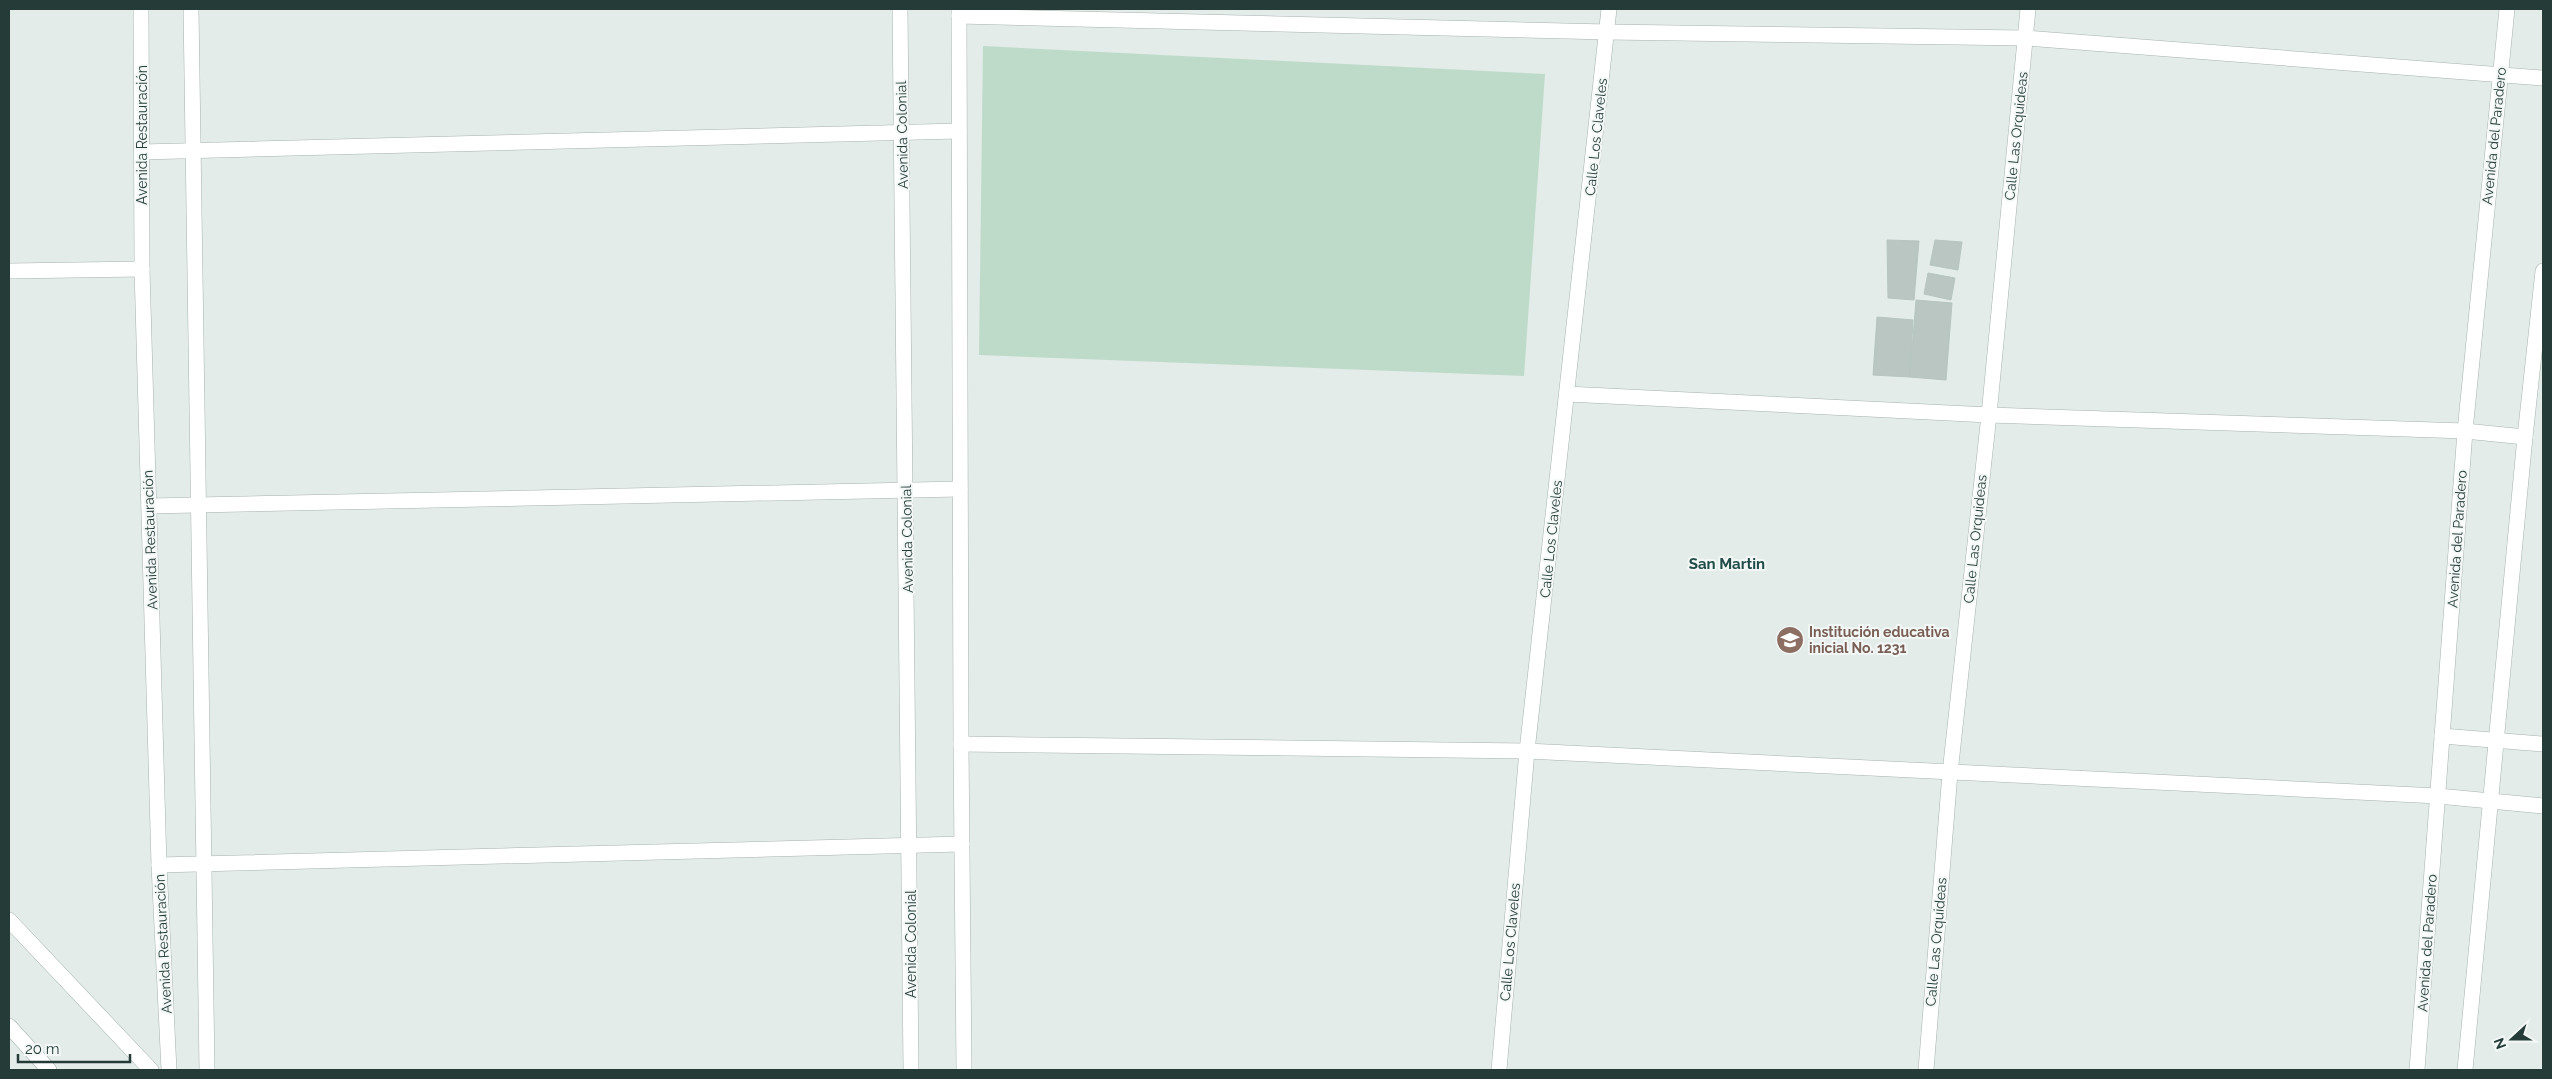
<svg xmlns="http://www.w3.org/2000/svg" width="2552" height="1079" font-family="Raleway,sans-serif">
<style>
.green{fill:#bedbca}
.building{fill:#b9c6c2;stroke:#b6c5c1}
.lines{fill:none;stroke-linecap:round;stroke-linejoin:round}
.minor-casing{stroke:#a6b3b0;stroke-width:16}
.tertiary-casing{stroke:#a6b3b0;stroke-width:16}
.minor{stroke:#fff;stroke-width:15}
.tertiary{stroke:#fff;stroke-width:15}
.labels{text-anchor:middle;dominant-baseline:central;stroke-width:4;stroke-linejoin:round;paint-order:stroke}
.street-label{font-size:14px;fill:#243b38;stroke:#f3f8f6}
.education-label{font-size:14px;font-weight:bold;fill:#785e54;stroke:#f3f8f6;text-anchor:start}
.neighbourhood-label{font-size:15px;font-weight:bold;fill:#224c47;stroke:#f3f8f6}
</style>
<rect width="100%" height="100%" fill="#e3ece9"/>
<!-- green -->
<polygon class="green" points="983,46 1545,74 1524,376 979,355"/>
<!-- building -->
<g class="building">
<polygon points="1887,240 1919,241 1914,300 1888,298"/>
<polygon points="1935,240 1962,242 1958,270 1930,265"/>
<polygon points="1928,273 1955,278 1951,300 1924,294"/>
<polygon points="1916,300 1952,303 1946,380 1910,377"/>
<polygon points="1877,317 1913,320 1910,377 1873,375"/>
</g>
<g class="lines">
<!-- minor casing -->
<g class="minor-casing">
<g id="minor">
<polyline points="959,16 1608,32 2025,38 2543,78"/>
<polyline points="142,152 959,131"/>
<polyline points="9,271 142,269"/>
<polyline points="1567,394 1989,415 2465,431 2525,437"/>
<polyline points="149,506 960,489"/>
<polyline points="961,744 1527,751 2438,796"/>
<polyline points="159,865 962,844"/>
<polyline points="1499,1070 1527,751 1609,9"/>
<polyline points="1926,1070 1950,773 1989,415 2028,9"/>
</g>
</g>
<!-- tertiary casing -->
<g class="tertiary-casing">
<g id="tertiary">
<polyline points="141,9 142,269 159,865 169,1070"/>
<polyline points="191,9 207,1070"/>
<polyline points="900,9 911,1070"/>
<polyline points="959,9 961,744 964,1070"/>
<polyline points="2442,736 2543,744"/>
<polyline points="2438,796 2543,806"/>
<polyline points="9,920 151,1070"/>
<polyline points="9,1026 49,1070"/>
<polyline points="2417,1070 2465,431 2507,9"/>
<polyline points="2465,1070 2525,437 2543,271"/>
</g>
</g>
<!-- minor -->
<use href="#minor" class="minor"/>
<!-- tertiary -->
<use href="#tertiary" class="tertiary"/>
</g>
<!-- icons -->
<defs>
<g id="school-disc" transform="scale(1.4375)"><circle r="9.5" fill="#8d6e63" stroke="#f3f8f6"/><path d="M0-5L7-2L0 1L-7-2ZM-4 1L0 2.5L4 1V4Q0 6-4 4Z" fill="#fff"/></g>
</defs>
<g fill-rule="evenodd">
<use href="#school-disc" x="1790" y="640"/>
</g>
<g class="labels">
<!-- street labels -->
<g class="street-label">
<text transform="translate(142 135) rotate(-90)">Avenida Restauración</text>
<text transform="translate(902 135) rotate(-91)">Avenida Colonial</text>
<text transform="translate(2016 136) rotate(-84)">Calle Las Orquideas</text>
<text transform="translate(2494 136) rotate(-84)">Avenida del Paradero</text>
<text transform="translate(1596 137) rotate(-84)">Calle Los Claveles</text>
<text transform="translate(907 539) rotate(-91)">Avenida Colonial</text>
<text transform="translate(1551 539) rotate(-84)">Calle Los Claveles</text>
<text transform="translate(1975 539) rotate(-84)">Calle Las Orquideas</text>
<text transform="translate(2457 539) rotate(-86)">Avenida del Paradero</text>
<text transform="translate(150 540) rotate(-92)">Avenida Restauración</text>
<text transform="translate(1510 942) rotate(-85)">Calle Los Claveles</text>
<text transform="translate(1936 942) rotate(-85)">Calle Las Orquideas</text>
<text transform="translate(2427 943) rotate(-86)">Avenida del Paradero</text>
<text transform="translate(163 944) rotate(-93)">Avenida Restauración</text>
<text transform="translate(911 944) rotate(-90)">Avenida Colonial</text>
</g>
<!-- education labels -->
<g class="education-label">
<text x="1809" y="632">Institución educativa<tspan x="1809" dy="16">inicial No. 1231</tspan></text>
</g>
<!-- neighbourhood labels -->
<g class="neighbourhood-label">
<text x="1727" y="564">San Martin</text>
</g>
</g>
<!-- border -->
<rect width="2552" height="1079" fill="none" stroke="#243b38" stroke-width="20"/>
<!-- north arrow -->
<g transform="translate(2512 1039) rotate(249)" stroke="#f3f8f6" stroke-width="4" paint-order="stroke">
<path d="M0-4L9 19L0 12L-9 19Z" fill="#243b38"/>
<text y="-8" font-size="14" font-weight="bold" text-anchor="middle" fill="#243b38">N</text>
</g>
<!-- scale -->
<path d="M18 1054v8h112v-8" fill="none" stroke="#243b38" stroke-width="2.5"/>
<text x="25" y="1054" font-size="15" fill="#243b38" stroke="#f3f8f6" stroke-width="4" paint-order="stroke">20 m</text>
</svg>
